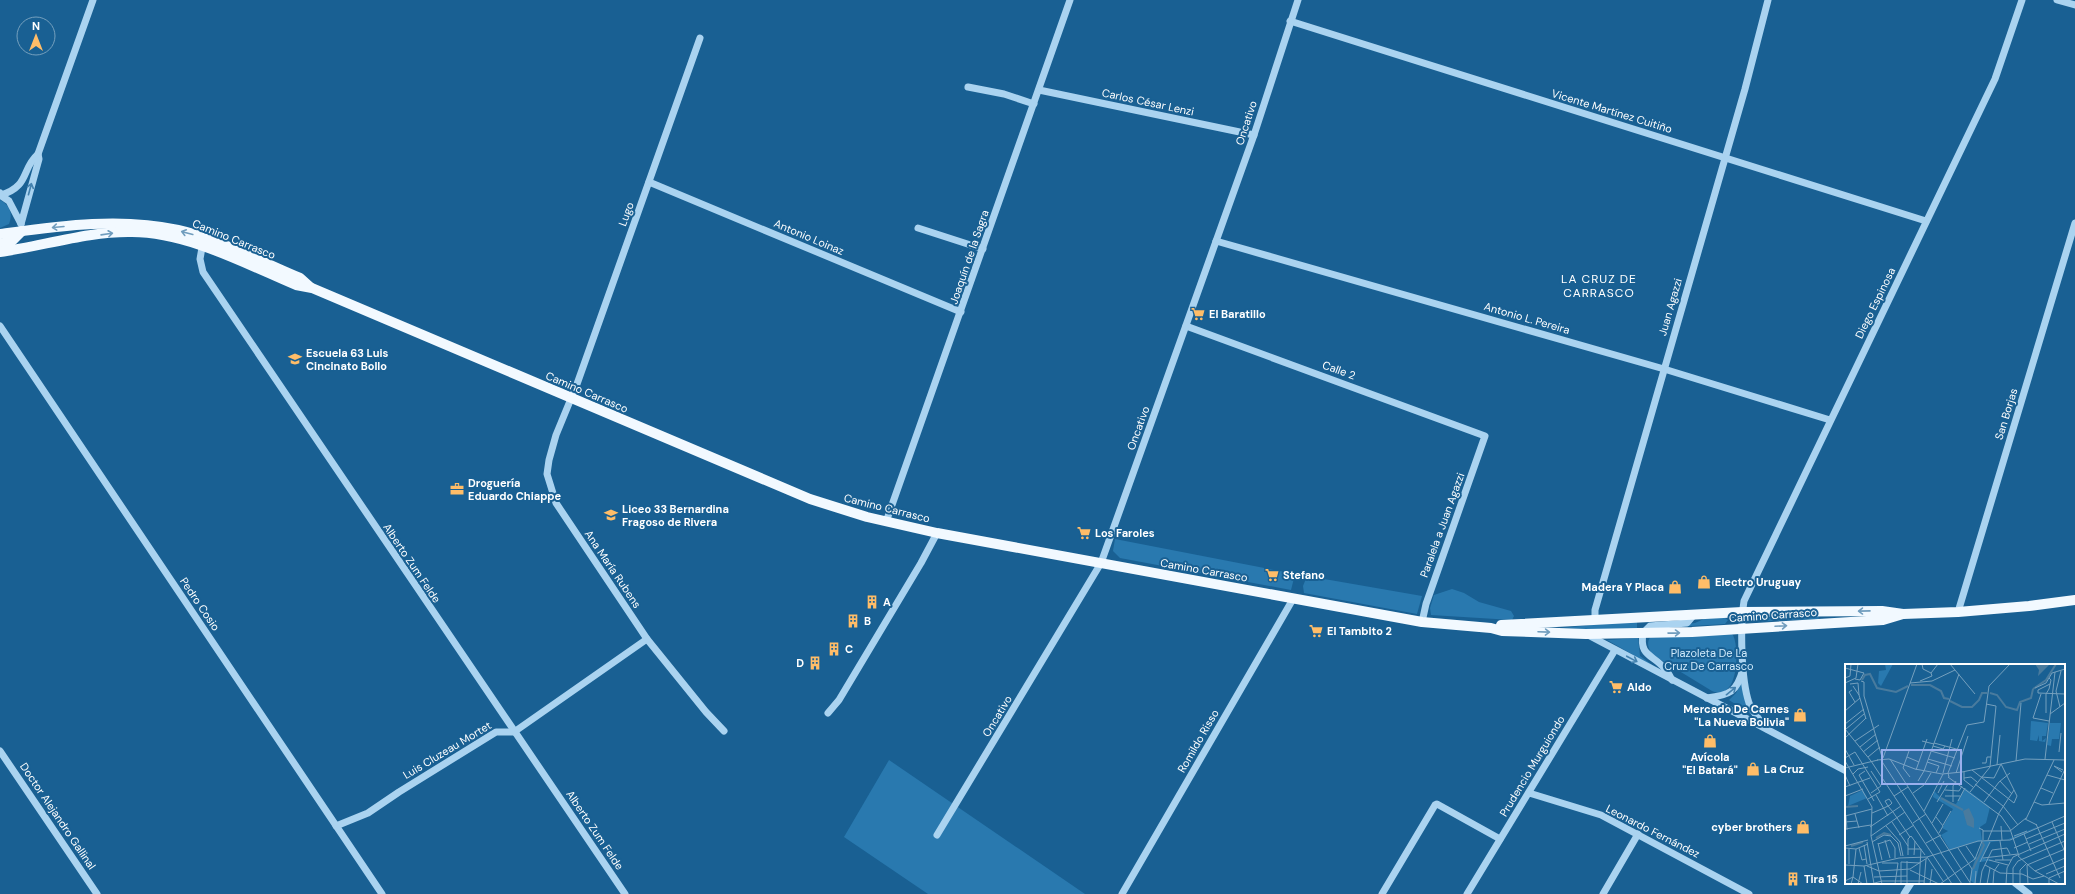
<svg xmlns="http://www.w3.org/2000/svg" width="2075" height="894" font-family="'DM Sans',sans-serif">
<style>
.green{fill:#2979af}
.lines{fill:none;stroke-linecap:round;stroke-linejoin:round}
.minor{stroke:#aad3f0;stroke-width:7}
.major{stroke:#f2f9ff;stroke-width:10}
.oneway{stroke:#4482af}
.oneway2{stroke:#709dbe}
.labels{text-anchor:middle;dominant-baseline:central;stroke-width:4;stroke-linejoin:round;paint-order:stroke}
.street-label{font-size:11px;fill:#fff;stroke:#196093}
.poi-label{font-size:11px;font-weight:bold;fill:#fff;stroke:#196093;text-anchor:start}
.park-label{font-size:11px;fill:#d0eafb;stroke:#196093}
.neighbourhood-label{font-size:12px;letter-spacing:1px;fill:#fff;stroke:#196093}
.inset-river{fill:none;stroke:#497b9e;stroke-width:2}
.inset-road{fill:none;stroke:#75a0be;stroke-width:1}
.view{fill:#99afed;fill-opacity:0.15;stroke:#99afed;stroke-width:2}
.inset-edge{fill:none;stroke:#fff;stroke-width:2}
</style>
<rect width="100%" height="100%" fill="#196093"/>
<!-- green -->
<g class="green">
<path d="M0 200C10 205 13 214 9 224L0 228Z"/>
<polygon points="1115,539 1295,574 1291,590 1120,558 1113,551"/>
<polygon points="1307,576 1422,596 1417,614 1304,593 1303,586"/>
<polygon points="1452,589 1464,593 1479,602 1511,611 1514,616 1512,620 1431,615 1430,608 1434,595"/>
<polygon points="1818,616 1819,619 1751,622 1748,620 1752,617"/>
<polygon points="1706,618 1725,618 1728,620 1725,624 1657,628 1695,623"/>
<polygon points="1673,620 1637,622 1637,629 1614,630 1561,628 1623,622"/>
<path d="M1732 634C1739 640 1741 703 1712 691L1653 655C1648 649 1646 642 1651 636Z"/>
<polygon points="1638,638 1640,656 1658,669 1607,640"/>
<polygon points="1742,681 1752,715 1729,700 1736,693"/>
<polygon points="889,760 1085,894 928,894 844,837"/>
</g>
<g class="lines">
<!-- minor -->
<g class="minor">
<polyline points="2057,0 2075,5"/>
<polyline points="1290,21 1926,221"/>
<polyline points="700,38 577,384 556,435 549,460 547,474 556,503 647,639 706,712 724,731"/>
<polyline points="968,87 1004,94 1034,104"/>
<polyline points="1039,90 1254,135"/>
<polyline points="649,182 961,312"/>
<path d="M0 193 1 195C30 186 21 169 38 154"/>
<polyline points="0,195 9,201 21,224"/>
<polyline points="21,224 39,159 38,154 93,0"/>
<polyline points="918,228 983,249"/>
<polyline points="1216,241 1664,369 1830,420"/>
<polyline points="203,242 200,259 203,272 625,894"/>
<polyline points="0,326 382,894"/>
<polyline points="1186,326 1485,436 1426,604 1422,622"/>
<polyline points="886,522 1070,0"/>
<polyline points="1958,612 2075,223"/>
<polyline points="1595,620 1595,610 1745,89 1768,0"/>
<polyline points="1588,635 1846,771"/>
<path d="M1672 680C1670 676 1668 672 1665 669 1653 654 1639 657 1643 633L1650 626 1687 623 1693 616"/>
<path d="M1707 698C1730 695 1737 692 1743 669"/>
<polyline points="828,713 839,700 921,563 937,533"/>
<path d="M1767 729C1760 721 1753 713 1749 703 1741 679 1740 626 1744 601L1995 79 2022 0"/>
<polyline points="0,751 97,894"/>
<polyline points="1529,793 1601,815 1749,894"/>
<polyline points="336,826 368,813 399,792 496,732 514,732 647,639"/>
<polyline points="937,835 1101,563 1254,135 1298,0"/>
<polyline points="2015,883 2029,894"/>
<polyline points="1122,894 1293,599"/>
<polyline points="1382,894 1435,805 1437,804 1500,839"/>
<polyline points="1467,894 1615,650"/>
<polyline points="1603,894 1638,834"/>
<polyline points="1904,894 1911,883"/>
</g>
<!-- major -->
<g class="major">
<path d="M0 234C59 226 120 217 178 230 219 239 261 262 300 278L310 287"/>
<polyline points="0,244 12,241 22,231"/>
<path d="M0 252C43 246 89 231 132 232 187 232 246 264 296 285L312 288 810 499 867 517 937 533 1422 622 1491 628 1502 631 1586 634 1692 632 1883 620 1903 614"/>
<polyline points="1501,625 1742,612 1882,611 1903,614 1958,612 2029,606 2075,600"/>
</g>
</g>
<!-- one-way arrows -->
<defs><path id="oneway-shaft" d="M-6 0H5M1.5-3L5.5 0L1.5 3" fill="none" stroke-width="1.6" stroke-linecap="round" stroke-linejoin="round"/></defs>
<g class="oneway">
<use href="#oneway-shaft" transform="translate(30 189) rotate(-75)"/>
<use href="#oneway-shaft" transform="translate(1632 659) rotate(28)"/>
<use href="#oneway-shaft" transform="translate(1731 691) rotate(-39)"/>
</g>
<g class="oneway2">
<use href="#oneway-shaft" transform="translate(58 227) rotate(175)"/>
<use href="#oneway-shaft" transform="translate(187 233) rotate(-165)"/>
<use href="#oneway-shaft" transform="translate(107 234) rotate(-8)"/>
<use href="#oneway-shaft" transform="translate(1864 611) rotate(179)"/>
<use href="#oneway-shaft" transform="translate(1781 626) rotate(-3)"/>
<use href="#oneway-shaft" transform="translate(1544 632) rotate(2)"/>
<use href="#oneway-shaft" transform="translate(1674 633) rotate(-1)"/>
</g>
<!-- icons -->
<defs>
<g id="supermarket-bare" transform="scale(1.08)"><path d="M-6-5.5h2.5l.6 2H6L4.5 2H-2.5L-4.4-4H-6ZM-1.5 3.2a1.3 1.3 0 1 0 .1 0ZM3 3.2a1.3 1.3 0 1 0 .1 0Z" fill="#ffbd68" stroke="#196093" stroke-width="2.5" paint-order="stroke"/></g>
<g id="school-bare" transform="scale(1.08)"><path d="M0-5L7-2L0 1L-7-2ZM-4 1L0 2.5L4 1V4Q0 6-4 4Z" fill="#ffbd68" stroke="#196093" stroke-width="2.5" paint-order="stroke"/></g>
<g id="office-bare" transform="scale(1.08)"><path d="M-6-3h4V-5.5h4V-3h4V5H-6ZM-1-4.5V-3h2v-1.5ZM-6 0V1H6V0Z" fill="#ffbd68" stroke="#196093" stroke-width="2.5" paint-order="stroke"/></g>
<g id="shop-bare" transform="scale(1.08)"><path d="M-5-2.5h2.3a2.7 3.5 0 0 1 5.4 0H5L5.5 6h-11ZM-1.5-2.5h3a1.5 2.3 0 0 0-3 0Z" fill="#ffbd68" stroke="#196093" stroke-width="2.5" paint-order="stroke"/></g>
<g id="building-bare" transform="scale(1.08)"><path d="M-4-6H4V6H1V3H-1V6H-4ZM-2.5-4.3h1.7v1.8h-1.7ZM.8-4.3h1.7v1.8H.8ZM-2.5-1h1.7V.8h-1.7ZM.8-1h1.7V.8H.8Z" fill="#ffbd68" stroke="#196093" stroke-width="2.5" paint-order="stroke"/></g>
</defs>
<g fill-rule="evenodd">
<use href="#supermarket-bare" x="1198" y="314"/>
<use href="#school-bare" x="295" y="359"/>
<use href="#office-bare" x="457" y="489"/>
<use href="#school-bare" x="611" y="515"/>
<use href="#supermarket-bare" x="1084" y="533"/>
<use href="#supermarket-bare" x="1272" y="575"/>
<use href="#shop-bare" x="1704" y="582"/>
<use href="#shop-bare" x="1675" y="587"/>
<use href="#building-bare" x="872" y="602"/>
<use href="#building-bare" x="853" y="621"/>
<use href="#supermarket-bare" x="1316" y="631"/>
<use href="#building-bare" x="834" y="649"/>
<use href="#building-bare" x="815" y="663"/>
<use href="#supermarket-bare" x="1616" y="687"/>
<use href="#shop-bare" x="1800" y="715"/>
<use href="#shop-bare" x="1710" y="741"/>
<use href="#shop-bare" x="1753" y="769"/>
<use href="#shop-bare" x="1803" y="827"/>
<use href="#building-bare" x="1793" y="879"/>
</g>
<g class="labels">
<!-- street labels -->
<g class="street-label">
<text transform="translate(1148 102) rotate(12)">Carlos César Lenzi</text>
<text transform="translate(1612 111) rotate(17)">Vicente Martínez Cuitiño</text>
<text transform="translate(1246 123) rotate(-72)">Oncativo</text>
<text transform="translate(626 214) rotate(-70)">Lugo</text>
<text transform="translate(809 237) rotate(23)">Antonio Loinaz</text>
<text transform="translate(234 239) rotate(22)">Camino Carrasco</text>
<text transform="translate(969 257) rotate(-71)">Joaquín de la Sagra</text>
<text transform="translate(1875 303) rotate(-64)">Diego Espinosa</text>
<text transform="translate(1670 307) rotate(-74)">Juan Agazzi</text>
<text transform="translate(1527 318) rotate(16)">Antonio L. Pereira</text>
<text transform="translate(1339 370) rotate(20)">Calle 2</text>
<text transform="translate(587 392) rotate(23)">Camino Carrasco</text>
<text transform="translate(2006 414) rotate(-73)">San Borjas</text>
<text transform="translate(1138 428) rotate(-70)">Oncativo</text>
<text transform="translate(887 508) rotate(14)">Camino Carrasco</text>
<text transform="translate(1442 525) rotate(-70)">Paralela a Juan Agazzi</text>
<text transform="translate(412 563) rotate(56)">Alberto Zum Felde</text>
<text transform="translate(613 569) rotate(56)">Ana María Rubens</text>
<text transform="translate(1204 570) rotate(10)">Camino Carrasco</text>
<text transform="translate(200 604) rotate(56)">Pedro Cosio</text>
<text transform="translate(1773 615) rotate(-4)">Camino Carrasco</text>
<text transform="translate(997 716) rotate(-59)">Oncativo</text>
<text transform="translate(1198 741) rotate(-60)">Romildo Risso</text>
<text transform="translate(447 750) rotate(-31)">Luis Cluzeau Mortet</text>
<text transform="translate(1532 766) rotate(-59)">Prudencio Murguiondo</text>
<text transform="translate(58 816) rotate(56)">Doctor Alejandro Gallinal</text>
<text transform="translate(595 830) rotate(56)">Alberto Zum Felde</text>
<text transform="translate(1653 831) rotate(27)">Leonardo Fernández</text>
</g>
<!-- poi labels -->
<g class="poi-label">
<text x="1209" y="314">El Baratillo</text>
<text x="306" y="353">Escuela 63 Luis<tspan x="306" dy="13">Cincinato Bollo</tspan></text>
<text x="468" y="483">Droguería<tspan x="468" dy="13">Eduardo Chiappe</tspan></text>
<text x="622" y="509">Liceo 33 Bernardina<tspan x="622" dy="13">Fragoso de Rivera</tspan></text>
<text x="1095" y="533">Los Faroles</text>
<text x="1283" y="575">Stefano</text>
<text x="1715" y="582">Electro Uruguay</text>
<text x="1664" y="587" text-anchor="end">Madera Y Placa</text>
<text x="883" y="602">A</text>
<text x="864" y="621">B</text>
<text x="1327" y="631">El Tambito 2</text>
<text x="845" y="649">C</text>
<text x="804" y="663" text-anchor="end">D</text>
<text x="1627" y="687">Aldo</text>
<text x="1789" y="709" text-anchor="end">Mercado De Carnes<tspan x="1789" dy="13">"La Nueva Bolivia"</tspan></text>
<text x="1710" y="757" text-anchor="middle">Avícola<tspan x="1710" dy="13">"El Batará"</tspan></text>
<text x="1764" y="769">La Cruz</text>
<text x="1792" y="827" text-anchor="end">cyber brothers</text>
<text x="1804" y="879">Tira 15</text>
</g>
<!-- park labels -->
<g class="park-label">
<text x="1709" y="653">Plazoleta De La<tspan x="1709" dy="13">Cruz De Carrasco</tspan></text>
</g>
<!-- neighbourhood labels -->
<g class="neighbourhood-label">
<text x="1599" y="279">LA CRUZ DE<tspan x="1599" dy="14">CARRASCO</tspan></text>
</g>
</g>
<!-- overview -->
<g transform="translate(1845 664)">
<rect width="220" height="220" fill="#196093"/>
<path d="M186 57 203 59 201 72H197V77L201 74 200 78 194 77V71L192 77 185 76ZM205 59H216L214 75H207L206 82 202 81ZM120 124 145 143 141 159 135 163 137 177 161 176 192 163 189 165 192 164 166 175 160 176 151 177 165 176 145 178 137 194 149 196 135 198 130 220 125 216 127 204 131 193 133 194 137 177H141H136L129 179 132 177 105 186 96 171 103 167 97 164 108 145 88 133 89 127 98 136 111 140ZM18 126 22 134 3 142 5 132Z" fill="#2979af"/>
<path d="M40 0H48L36 22 33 19 34 7 41 6Z" fill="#2979af"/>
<path d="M190 0H204V1L193 12 194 6ZM124 144 129 155V164L122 161 118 147Z" fill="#497b9e"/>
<path class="inset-river" d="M17 16 20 11 25 10 32 24 51 28 63 22M66 21H85L96 27 99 34 104 35M188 25 201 16 211 0M145 29 152 31 161 43 172 46 175 38 186 34 188 25M105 37 117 43H127L134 36 137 29H142M96 134 118 146M0 143 13 142M31 174 39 169 46 171M6 182 18 178M128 205 139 181 137 178"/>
<path class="inset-road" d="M77 0 78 5 86 9M105 0 130 30M0 4 19 9 15 16 10 15M0 14 5 12 6 0M16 17 19 18V32L37 93M75 17 87 12 86 9 93 0M0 19 11 14 13 0M65 19 87 17 110 6M5 20 13 19 14 31M205 20 193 26V29L220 30M8 22 14 31 21 55M190 24 201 19 207 9 220 5M7 26 4 28 10 38M196 30 188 54 204 57M201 30 204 25 206 16 204 14M215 43 211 27 216 7M0 47 15 34M201 49V30M205 50 220 39M0 60 19 45M0 65 26 97 107 220M1 65 19 50M0 74 21 54M10 77 34 61M77 77 89 80M89 79 115 86M88 82 98 85 100 82M15 83 31 70M0 85 9 101M64 87 58 104 65 113M86 87 110 94M18 88 33 76M214 88 216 69M23 93 35 83M62 93 74 98M0 94 10 88 35 128 23 135M38 94 72 0M38 95 36 96 96 188M45 95 126 220M83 95 107 102M200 95 210 8M32 96 44 95 70 105 97 110 117 108 180 95 220 96M0 97 27 143 26 172 37 220M171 97 176 39M82 98 94 102 91 109M137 99H141L142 93H146M152 101 155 71M0 104 33 96M71 106 82 75M127 106 169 139 172 132 156 100M20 107 14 111 29 137M26 107 36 122 26 129M119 108V116L128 123M217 108 209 102 218 106M98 109 107 75M111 109 123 72M8 110 13 105 23 103M0 111 5 122M202 111 220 116M103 113 156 152 165 165 174 192M104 113 103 109 122 61 139 58 144 22 165 0M136 113 149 114 156 100M119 114 126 113 132 118M73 117 79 107 114 10M155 117 167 130M130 120 158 142 173 161M0 123 25 114M196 124 208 129M100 126 114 127 117 122M125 128 145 103 151 42 141 40M68 129 79 121 86 109M93 129 99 117M31 131 43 152M0 132 18 125M49 132 63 123M100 132H115M113 137 120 124M92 138 103 120M108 138V122L111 117M139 138 154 118 165 109M189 138 197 141 220 139M204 140 220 105M79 147 98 110M27 149 39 144 45 141 47 139 44 135 40 137 43 142 48 148 65 173M10 150 14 164M0 152 27 145M1 152 2 166M91 153 98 162 94 169M180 155 192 161M181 155 209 96M0 158 12 157M47 158 63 182M207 158 220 188M68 159 81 150M87 159 98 140M191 160 215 214M98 161 106 147M41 162 55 178 58 192M156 162 157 176M25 163 56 142M134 164 138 166V176M0 165 26 161M138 167H165L181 154M179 170 186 187M54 171 69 161M26 172 60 148M169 172 182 167M181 175 220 159M40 176 45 194M143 176 154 149 169 126M155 177 158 196M22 178 29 220M27 178 39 171 46 172 53 179 56 192M33 179 37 196M81 179 96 171M33 180 45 176 50 184V194M184 180 220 165M19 181 22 200M0 182 23 176M121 182 130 195M0 184 11 185 23 180M14 184 17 196 21 195M113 184 127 205 125 218M169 184 183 178M63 185H76L74 220M96 189 117 220M63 191V175L66 172 80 191M69 191 70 177M173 192 190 207 214 220M82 193 98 217M138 194 173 190M144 196 163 201M150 196H166M135 198 145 178M37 199H53L50 220M4 200V185M0 201 19 202 54 194 82 193 133 177 165 176 220 152M140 201 155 209 177 210 188 215 199 212M19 202 22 220M22 202 34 207 65 205 82 194M65 206 94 220M190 207 220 194M201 210 220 202M29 213 62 212M0 217 8 213 18 220M6 220 8 213 11 185M13 220 16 208M26 220 37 217H79M56 220V198L75 199M62 220V197M79 220 81 195M85 220 87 205M95 220 130 195 137 177M130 220 131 207M135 220 137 207 147 186 162 184 165 190M142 220 145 204M148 220 149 207 154 200M161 220 162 204 168 193 220 170M168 220V204L173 197 220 177M175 220V206L181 200M183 220 182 201 220 185M204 220V214L220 207"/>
<path class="view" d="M37 86H116V120H37Z"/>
<rect width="220" height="220" class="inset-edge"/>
</g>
<!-- north arrow -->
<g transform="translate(36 36)"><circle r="19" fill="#196093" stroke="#75a0be"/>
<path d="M0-3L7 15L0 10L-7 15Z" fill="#ffbd68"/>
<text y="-6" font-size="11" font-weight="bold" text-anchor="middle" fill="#ffffff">N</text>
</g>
</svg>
